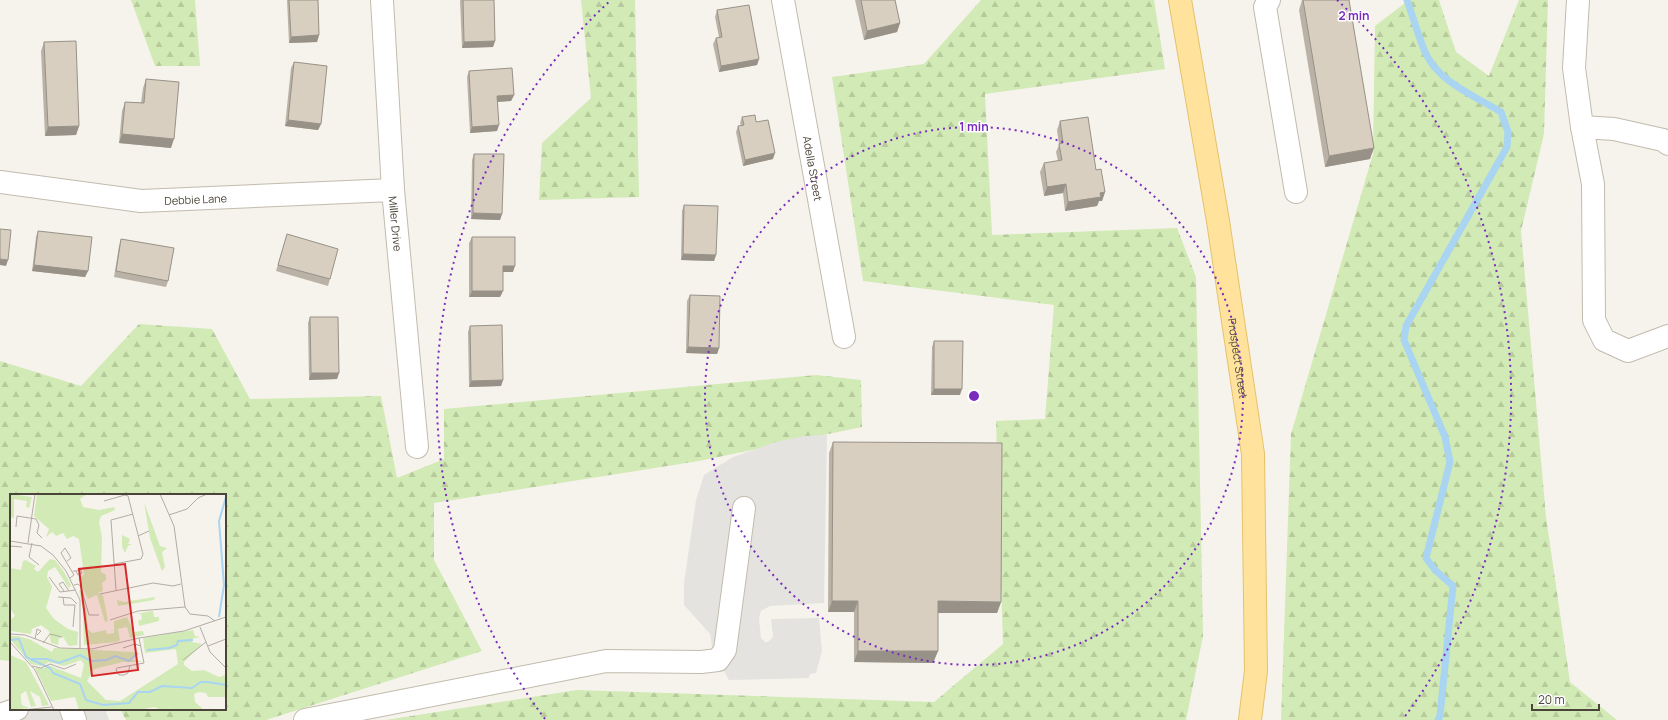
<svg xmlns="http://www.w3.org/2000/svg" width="1668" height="720" font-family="Manrope,sans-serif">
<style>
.forest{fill:url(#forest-firs)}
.parking{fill:#e5e3e0}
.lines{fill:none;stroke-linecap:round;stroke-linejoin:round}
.stream{stroke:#a9d4f2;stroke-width:7}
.minor-casing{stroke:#c2bbae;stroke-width:24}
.major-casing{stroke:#e6c16a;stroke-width:24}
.minor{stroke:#fff;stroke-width:22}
.major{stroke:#ffe39c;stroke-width:22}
.wall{fill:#bab2a6}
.shaded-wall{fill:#979187}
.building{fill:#d8cfc1;stroke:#979187}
.ring{fill:none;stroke:#7b2cbf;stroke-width:2;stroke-dasharray:2 4}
.labels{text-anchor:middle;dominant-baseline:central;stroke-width:3;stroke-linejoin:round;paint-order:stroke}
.street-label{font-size:11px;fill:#4b4439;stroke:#fff}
.inset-river{fill:none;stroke:#a9d4f2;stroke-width:2}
.inset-road{fill:none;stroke:#b2ada4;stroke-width:1}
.view{fill:#d62828;fill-opacity:0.15;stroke:#d62828;stroke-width:2}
.inset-edge{fill:none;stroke:#4b4439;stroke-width:2}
.centre{fill:#7b2cbf;stroke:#fff;stroke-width:2}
.ring-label{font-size:12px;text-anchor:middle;font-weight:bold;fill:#7b2cbf;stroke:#fff;stroke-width:3;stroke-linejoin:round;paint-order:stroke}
</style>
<defs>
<pattern id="forest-firs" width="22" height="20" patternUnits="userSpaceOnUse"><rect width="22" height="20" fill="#d2eab5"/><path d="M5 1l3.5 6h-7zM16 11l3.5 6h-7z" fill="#b6ca9c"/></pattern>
</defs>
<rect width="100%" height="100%" fill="#f6f3ec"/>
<!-- forest -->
<g class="forest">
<polygon points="131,0 195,0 200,66 155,66"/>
<polygon points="581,0 635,0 639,197 539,200 542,143 591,98"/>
<polygon points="981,0 1154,0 1165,69 985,94 992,235 1177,228 1196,277 1203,636 1186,720 386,720 577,690 934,702 1003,644 996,421 1045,419 1054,305 863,281 832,77 924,64"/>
<polygon points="1409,0 1439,0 1456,52 1489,76 1519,0 1548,0 1544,134 1521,231 1546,517 1570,682 1617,720 1281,720 1291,434 1373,154 1375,26"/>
<polygon points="139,324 212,329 250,399 381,396 397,478 444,459 444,409 816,375 861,380 862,427 699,461 434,503 434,560 482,651 266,720 126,720 120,709 225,709 225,495 11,495 11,661 0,660 0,361 81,386"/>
</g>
<!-- parking -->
<g class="parking">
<polygon points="827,435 824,603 770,606 761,611 759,618 761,638 765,642 768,642 773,637 771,619 819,618 822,651 816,673 810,674 809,678 729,680 713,653 710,634 684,605 684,583 696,500 704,475 733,457 776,442 804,436"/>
<polygon points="11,709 105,709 109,720 0,720"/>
</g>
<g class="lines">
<!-- stream -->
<path class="stream" d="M1407 0C1413 17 1418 35 1425 52 1438 82 1475 96 1501 112L1508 132 1507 147 1406 326 1404 340 1445 437 1450 462 1426 558 1435 570 1453 586 1440 716 1438 720"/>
<!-- minor casing -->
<g class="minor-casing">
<g id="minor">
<path id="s1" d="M382 0 393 190 417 447"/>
<path id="s2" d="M783 0 844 337"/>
<polyline points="1269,0 1265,7 1296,192"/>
<polyline points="1578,0 1574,68 1582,127 1593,184 1594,320 1604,340 1628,351 1668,336"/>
<polyline points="1582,127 1614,129 1663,140 1668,144"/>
<path id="s3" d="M0 182 141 201 393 190"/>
<polyline points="71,709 75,720"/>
<polyline points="6,720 3,714 17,709"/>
<polyline points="305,720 606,661 701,662 718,660 725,650 744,508"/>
</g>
</g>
<!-- major casing -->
<g class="major-casing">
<g id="major">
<path id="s4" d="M1180 0 1218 221 1253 454 1256 671 1250 720"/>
</g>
</g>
<!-- minor -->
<use href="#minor" class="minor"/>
<!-- major -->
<use href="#major" class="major"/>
</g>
<!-- wall -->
<g class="wall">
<polygon points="287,0 318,0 319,35 317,42 289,43"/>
<polygon points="460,0 494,0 495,41 493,47 462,48"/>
<polygon points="855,0 895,0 900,23 897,32 864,40"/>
<polygon points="1302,0 1349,0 1370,159 1325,167 1299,10"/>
<polygon points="717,10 759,59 757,65 719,72 713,44 716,38 719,37 715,17"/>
<polygon points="44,42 79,126 76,135 45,136 41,51"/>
<polygon points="294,62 321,124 318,130 285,126 291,68"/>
<polygon points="469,71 514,95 511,101 498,102 497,131 470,133 467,77"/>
<polygon points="146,79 171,148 119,143 122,111 125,102 141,103 143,88"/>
<polygon points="742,117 756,122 773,159 743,166 736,132 738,126 741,125 740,123"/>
<polygon points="1060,121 1096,170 1105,192 1102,201 1099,201 1097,206 1065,211 1063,193 1044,196 1040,172 1044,163 1058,161 1056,152 1059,145 1057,130"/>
<polygon points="474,154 502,214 500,220 471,219 472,160"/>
<polygon points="684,205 716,255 714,261 681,260 682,211"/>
<polygon points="38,231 88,271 85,277 32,271 36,237"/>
<polygon points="287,234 330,279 328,286 276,271"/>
<polygon points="472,237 513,272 503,272 503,291 500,297 469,297 469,243"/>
<polygon points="121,239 168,281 166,287 114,277 119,246"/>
<polygon points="690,295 719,348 717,354 686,353 687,301"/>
<polygon points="310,317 339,373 337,379 309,380 308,323"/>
<polygon points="470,326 503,380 501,386 469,387 468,332"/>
<polygon points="934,341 960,395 931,395 932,347"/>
<polygon points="833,442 1001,602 997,613 938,613 938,651 933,663 854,662 854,612 828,612 829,453"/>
</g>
<!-- shaded-wall -->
<g class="shaded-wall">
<polygon points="900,23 897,32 864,40 867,31"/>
<polygon points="319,35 317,42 289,43 291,37"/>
<polygon points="495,41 493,47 462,48 464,42"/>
<polygon points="759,59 757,65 719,72 721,66"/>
<polygon points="514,95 511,101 495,102 497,96"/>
<polygon points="288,120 321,124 318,130 285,126"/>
<polygon points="499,125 497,131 470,133 472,127"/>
<polygon points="79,126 76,135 45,136 48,127"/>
<polygon points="122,134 174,139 171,148 119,143"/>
<polygon points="1374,148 1370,159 1325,167 1329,156"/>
<polygon points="775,153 773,159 743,166 745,160"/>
<polygon points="1066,184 1063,193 1044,196 1047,187"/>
<polygon points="1105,192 1102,201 1099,201 1097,206 1065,211 1068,202 1100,193"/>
<polygon points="473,213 502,214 500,220 471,219"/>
<polygon points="683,254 716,255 714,261 681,260"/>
<polygon points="0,259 8,260 6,266 0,265"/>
<polygon points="34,265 88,271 85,277 32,271"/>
<polygon points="503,266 515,266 513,272 501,272"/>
<polygon points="472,291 503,291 500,297 469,297"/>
<polygon points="688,347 719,348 717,354 686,353"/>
<polygon points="311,373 339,373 337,379 309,380"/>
<polygon points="503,380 501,386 469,387 471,381"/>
<polygon points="934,389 962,389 960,395 931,395"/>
<polygon points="832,601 858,601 854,612 828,612"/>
<polygon points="938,601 1001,602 997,613 934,613"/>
<polygon points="858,651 938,651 933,663 854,662"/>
</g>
<!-- building -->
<g class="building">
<polygon points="289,0 318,0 319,35 291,37"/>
<polygon points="463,0 494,0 495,41 464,42"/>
<polygon points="861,0 895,0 900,23 867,31"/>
<polygon points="1303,0 1349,0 1374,148 1329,156"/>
<polygon points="749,5 759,59 721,66 716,38 722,37 717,10"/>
<polygon points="76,41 79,126 48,127 44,42"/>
<polygon points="294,62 327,66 321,124 288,120"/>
<polygon points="512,68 514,95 497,96 499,125 472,127 469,71"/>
<polygon points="146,79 179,82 174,139 122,134 125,102 144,103"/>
<polygon points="755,115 756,122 768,120 775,153 745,160 738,126 744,125 742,117"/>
<polygon points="1088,117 1096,170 1101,169 1105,192 1100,193 1101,197 1068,202 1066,184 1047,187 1044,163 1062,160 1059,144 1063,143 1060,121"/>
<polygon points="474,154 504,154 502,214 473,213"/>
<polygon points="684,205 718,206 716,255 683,254"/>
<polygon points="0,229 11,230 8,260 0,259"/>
<polygon points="38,231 92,237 88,271 34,265"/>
<polygon points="287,234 338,249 330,279 278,265"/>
<polygon points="472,237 515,237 515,266 503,266 503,291 472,291"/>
<polygon points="121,239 174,248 168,281 116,271"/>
<polygon points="690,295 720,296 719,348 688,347"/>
<polygon points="310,317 338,317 339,373 311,373"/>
<polygon points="502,325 503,380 471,381 470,326"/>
<polygon points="934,341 963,341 962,389 934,389"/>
<polygon points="833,442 1002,443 1001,602 938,601 938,651 858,651 858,601 832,601"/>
</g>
<!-- distance rings -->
<g class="ring">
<circle cx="974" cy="396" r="269"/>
<path d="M545 719A537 537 0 0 1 611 0M1337 0A537 537 0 0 1 1403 719"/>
</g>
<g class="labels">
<!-- street labels -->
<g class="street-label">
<text stroke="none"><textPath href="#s2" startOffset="171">Adella Street</textPath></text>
<text stroke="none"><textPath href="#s3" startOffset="197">Debbie Lane</textPath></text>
<text stroke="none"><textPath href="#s1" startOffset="224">Miller Drive</textPath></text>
<text stroke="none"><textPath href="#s4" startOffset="363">Prospect Street</textPath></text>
</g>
</g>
<!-- overview -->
<g transform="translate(10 494)">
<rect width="216" height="216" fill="#f6f3ec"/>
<path d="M0 0 22 3 19 14 16 13 17 7 4 5V24L0 23ZM27 0H77L70 5 73 13 89 16 104 13 105 16 91 22 89 28 92 43 91 78 96 81V86L92 89 93 97 88 99 93 101 98 127 95 128 87 101 78 105 68 85 74 81 69 45 63 42 57 45 53 39 46 42 42 38 36 43 39 35 24 22ZM134 8 150 52 157 54 152 58 155 73 152 77 140 44ZM112 41 120 45 118 50H122L118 52 115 59 112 53ZM40 65 45 66 54 78 61 91 59 94 45 73 38 77 37 83 42 93 36 114 44 125 58 135 68 138 67 151 59 152 53 143 49 144 48 151 41 149 39 137 31 131 22 135 21 140 0 137V126L5 122 0 114V74L11 76 13 67 16 66 26 72 24 75 28 78ZM69 96 72 97 76 112 78 135 82 139 96 136 97 140 104 139V127L117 123 124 138 133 137 134 141 120 144 117 133 108 135 110 146 107 148 74 151 73 115ZM145 103 144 106 108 112 107 106 114 108ZM143 117 144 123H149V127L129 132 128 127 132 125 131 120H125ZM183 136 185 142 190 143 182 145V148L192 150 174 168V171L182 177 194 176 209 183 216 181V203H198L196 199 189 198 184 200 185 208 194 216H150L145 213 129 216H69L65 203 41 207 25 174H35L38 171 71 184 74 170 71 166 54 172 39 168 32 172 21 170 0 145V142H7L19 145 42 158 44 154 124 158 128 161 122 165 133 168H113L84 175 77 187 96 206 110 207 168 170 166 155 135 159 133 144ZM0 161 16 168 39 211 32 212 30 203 20 197 26 212 21 213 16 197 11 200V207L12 211 19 214 0 216Z" fill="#d2eab5"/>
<path class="inset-river" d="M209 123 214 91 209 27 216 3M1 146 9 145 16 163 40 174 43 179 70 190 76 206 93 211 119 209 128 198H140L152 192 182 194 191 188H198L216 191M137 156 159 154 167 151 168 147 183 146M22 165H37L49 169 70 161 81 167 97 166 105 162 119 167 128 159"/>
<path class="inset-road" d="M150 0 164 32 175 113 180 120 198 122 205 127M94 7 115 1 118 2 133 60 131 65 104 70M159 21 177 15 188 4 197 0M6 33 7 22 26 25 29 31 27 39 32 44M128 42 139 37M0 47 31 52 43 61 56 77 70 106V155M18 49 25 0M22 49 19 63 29 71M0 52 12 53M57 67 61 64 55 54 51 59 64 81 60 84M63 77H66L68 81 72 79 70 75 66 77M39 83 50 98 66 96M64 91 68 90 71 93 79 121H89M106 96 101 26 123 20M54 97 49 90 53 88 59 97M90 100 143 89 163 92 171 90M48 103 61 104 67 110M53 103 54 111H65L63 133M100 126 128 117 175 113M190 133 200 158 216 174M0 140 15 141 50 154 82 155 129 144 174 137 216 123M25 145 27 135 31 137 27 141M0 148 25 176 44 216M33 149 40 140 52 143M198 152 216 145M113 154 125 150 131 152M173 166 196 148M120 171 118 179 114 181H109L106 176 107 174 134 169 129 144M22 172 31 174 40 170 54 175 66 170M13 216 42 213"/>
<path class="view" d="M115 70 128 176 82 182 69 75Z"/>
<rect width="216" height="216" class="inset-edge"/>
</g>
<circle cx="974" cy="396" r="6" class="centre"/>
<g class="ring-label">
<text x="1354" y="20">2 min</text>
<text x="974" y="131">1 min</text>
</g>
<!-- scale -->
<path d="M1532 704v6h67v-6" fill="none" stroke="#4b4439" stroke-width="2"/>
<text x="1538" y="704" font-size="12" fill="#4b4439" stroke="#ffffff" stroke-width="3" paint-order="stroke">20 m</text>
</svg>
